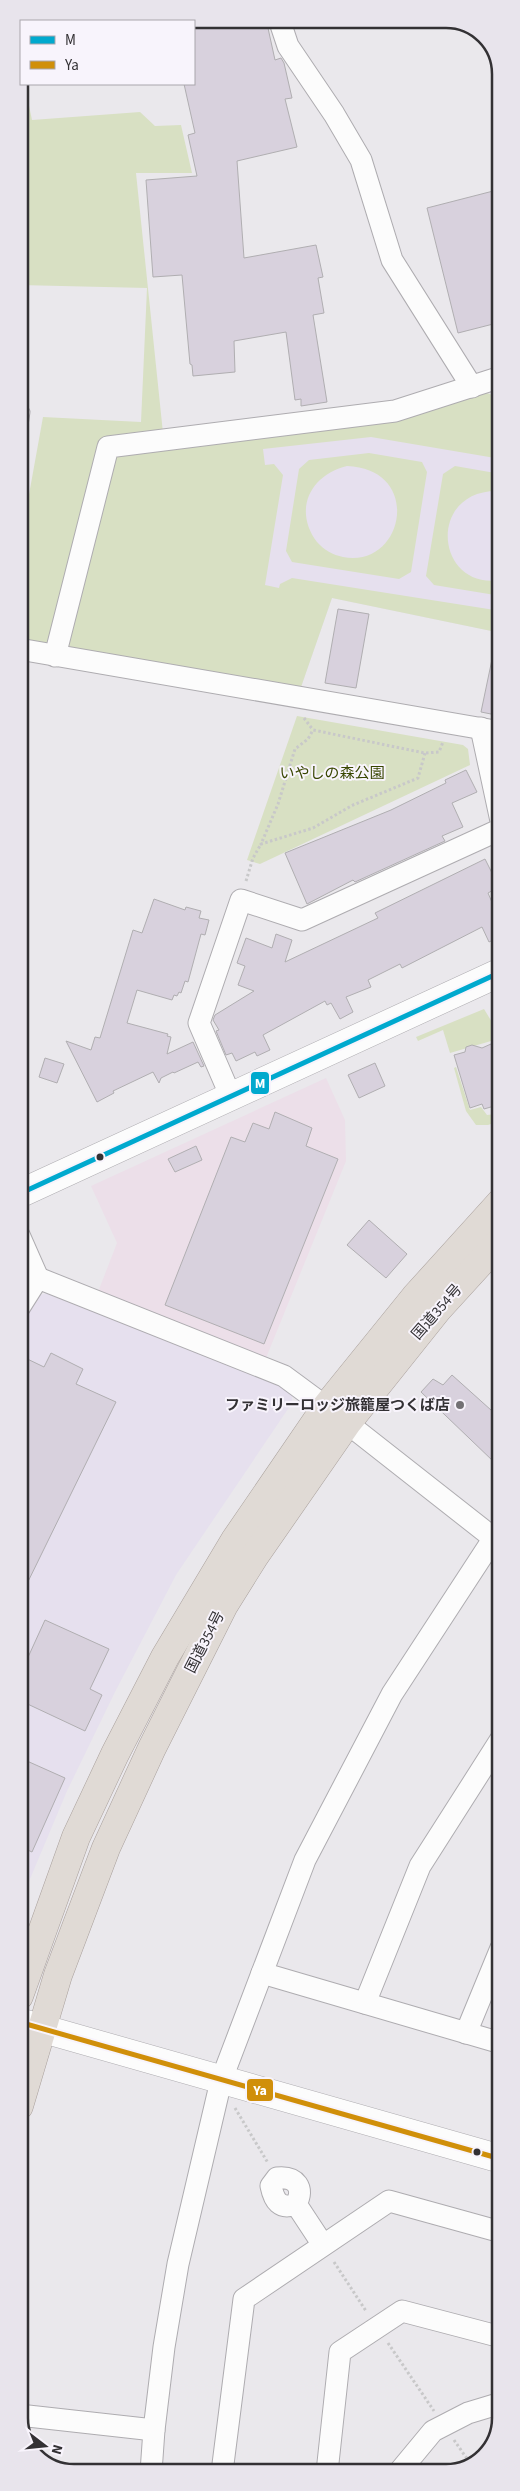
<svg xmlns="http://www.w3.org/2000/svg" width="520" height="2491" font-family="'Source Sans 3','Noto Sans JP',sans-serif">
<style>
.commercial{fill:#e6e0ee}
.industrial{fill:#ecdfe9}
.green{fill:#d8e0c3;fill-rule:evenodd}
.building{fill:#d8d1dd;stroke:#b0aeb1}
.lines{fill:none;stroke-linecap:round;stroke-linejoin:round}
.service-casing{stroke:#aeacb0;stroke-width:13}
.minor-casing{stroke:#aeacb0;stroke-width:23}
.tertiary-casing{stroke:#aeacb0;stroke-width:29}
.trunk-casing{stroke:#a9a09c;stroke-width:29}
.path{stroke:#c8c8c9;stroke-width:3;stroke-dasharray:2.5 2.5;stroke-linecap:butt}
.service{stroke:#fcfcfc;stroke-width:11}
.minor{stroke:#fcfcfc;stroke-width:21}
.tertiary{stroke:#fcfcfc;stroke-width:28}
.trunk{stroke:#e0dad5;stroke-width:28}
.bus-1-casing{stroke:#f8f4fc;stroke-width:9}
.bus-2-casing{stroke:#f8f4fc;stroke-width:9}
.bus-1{stroke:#00a9ce;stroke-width:5}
.bus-2{stroke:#d08f0a;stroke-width:5}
.bus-dot{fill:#333134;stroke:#f8f4fc;stroke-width:2}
.poi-dot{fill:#737174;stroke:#f8f4fc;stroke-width:2}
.labels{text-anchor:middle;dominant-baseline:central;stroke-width:4;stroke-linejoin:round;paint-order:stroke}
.park-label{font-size:15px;fill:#384600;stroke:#f8f4fc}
.street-label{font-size:15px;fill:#333134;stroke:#f8f4fc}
.poi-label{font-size:15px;font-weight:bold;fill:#333134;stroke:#f8f4fc;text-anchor:end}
.rim{fill:none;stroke:#333134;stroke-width:2.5}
.line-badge{stroke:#f8f4fc;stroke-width:2}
.badge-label{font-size:14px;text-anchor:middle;font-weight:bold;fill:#fff}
</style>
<rect width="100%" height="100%" fill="#eae8ec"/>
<!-- commercial -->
<g class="commercial">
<polygon points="492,395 501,403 501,633 332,598 300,690 114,458"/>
<polygon points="48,1293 280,1385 292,1394 292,1403 176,1575 115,1692 67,1791 30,1879 19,1913 19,1326 40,1295"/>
</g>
<!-- industrial -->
<polygon class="industrial" points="326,1078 345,1120 346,1161 266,1358 98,1292 117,1243 91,1186"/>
<!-- green -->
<g class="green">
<polygon points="28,101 32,120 140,112 155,126 181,125 192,173 136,173 163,433 102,443 50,640 46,643 24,642 22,634 19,633 19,550 43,417 141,422 147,288 19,285 19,103"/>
<polygon points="482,391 492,395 501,403 501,459 371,437 263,449 265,465 274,464 283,475 265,585 279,588 280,584 292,578 501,611 501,633 332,598 300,690 71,649 66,641 114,458 119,454"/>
<path d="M369 453 422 462 427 472 411 572 399 579 292 562 286 551 299 469 309 460ZM347 466C424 469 404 569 343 557 333 555 324 550 317 542 293 510 310 475 347 466Z"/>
<path d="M455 466 501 474V491C426 487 434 591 501 580V596L434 585 426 576 443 474Z"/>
<polygon points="297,716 463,745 468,749 470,765 260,864 247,860"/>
<polygon points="484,1009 501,1037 501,1071 491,1041 450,1053 443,1030 418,1041 416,1037"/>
<polygon points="456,1067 470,1110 481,1107 487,1115 496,1114 497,1122 488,1125 476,1125 466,1111 454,1068"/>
</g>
<!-- building -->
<g class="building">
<polygon points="194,19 266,19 275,60 281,58 284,63 292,98 285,99 297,147 237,161 244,258 316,245 323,277 318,278 324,313 313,315 327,402 301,406 301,399 295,400 286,332 234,341 235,372 193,376 192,365 190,364 182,275 153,277 146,180 197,176 188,135 195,133 184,84 194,84"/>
<polygon points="501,189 501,322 458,333 427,208"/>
<polygon points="338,609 369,614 356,688 325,683"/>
<polygon points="495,645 501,646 501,716 481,712"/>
<polygon points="466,770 477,792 452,803 463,827 442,836 445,841 355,882 353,880 307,904 285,853 391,810 446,783 445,780"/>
<polygon points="485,859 499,887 488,893 501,923 501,936 489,942 482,927 402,968 400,964 368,980 371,987 346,997 353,1012 340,1019 331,1003 327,1005 325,1001 263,1035 270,1050 257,1056 255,1052 236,1061 232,1053 226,1055 216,1031 219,1030 213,1020 215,1015 254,991 238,985 245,966 237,963 246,938 272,948 276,934 292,940 285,962 378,918 375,913"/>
<polygon points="154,899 185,910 186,907 201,911 199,918 209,920 205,935 201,934 188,982 185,981 181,993 179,992 177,996 174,995 172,1000 137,990 127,1023 168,1034 167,1036 171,1037 167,1054 193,1042 204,1066 201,1067 198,1062 174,1073 173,1072 161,1078 159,1083 153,1072 113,1091 114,1093 97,1102 66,1041 91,1050 95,1037 100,1038 133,930 142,933"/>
<polygon points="491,1044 501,1077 501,1104 484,1109 482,1104 470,1108 454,1055 465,1052 466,1047 472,1045 482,1048"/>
<polygon points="45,1058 64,1064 57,1083 39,1077"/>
<polygon points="375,1063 385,1086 359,1098 348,1075"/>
<polygon points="275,1112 312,1128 306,1146 338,1159 264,1344 165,1305 231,1137 245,1142 253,1123 269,1129"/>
<polygon points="196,1146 202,1160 175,1172 168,1159"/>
<polygon points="369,1220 407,1254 386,1278 347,1245"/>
<polygon points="51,1353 83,1369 76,1384 116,1402 19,1600 19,1355 44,1367"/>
<polygon points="452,1375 501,1419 501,1454 494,1462 421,1392 433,1379 443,1385"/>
<polygon points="45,1620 109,1649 90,1689 102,1695 85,1731 19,1700 19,1677"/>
<polygon points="27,1761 65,1778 32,1852 19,1846 19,1779"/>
</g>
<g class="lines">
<!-- service casing -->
<g class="service-casing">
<polyline id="service" points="19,445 24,412"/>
</g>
<!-- minor casing -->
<g class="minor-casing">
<g id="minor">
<polyline points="279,19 288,46 334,114 361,160 392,260 472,387"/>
<polyline points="141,21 145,19"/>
<polyline points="20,72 21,71"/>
<polyline points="19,649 501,732"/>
<polyline points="55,656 108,447 395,411 501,377"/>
<polyline points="481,728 501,821"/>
<polyline points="231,1097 199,1023 241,900 302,920 501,829"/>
<polyline points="19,1235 38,1278 19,1308"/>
<polyline points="38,1278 284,1376 326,1407"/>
<polyline points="347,1423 501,1544"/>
<polyline points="262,1973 501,2043"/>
<polyline points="365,2003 420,1866 501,1739"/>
<polyline points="466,2033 501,1948"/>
<path d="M296 2204C280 2210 274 2201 271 2186L277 2178C296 2176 305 2188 296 2204L323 2245"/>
<polyline points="19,2415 154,2430"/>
<polyline points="151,2472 154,2430 164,2347 178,2264 221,2081 305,1860 392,1694 501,1527"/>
<polyline points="222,2472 244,2299 389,2201 501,2232"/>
<polyline points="327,2472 340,2352 402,2311 501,2337"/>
<polyline points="399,2472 433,2431 468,2413 501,2403"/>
</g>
</g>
<!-- tertiary casing -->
<g class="tertiary-casing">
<g id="tertiary">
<polyline points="19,1194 501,972"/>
<polyline points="19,2022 501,2159"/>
</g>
</g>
<!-- trunk casing -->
<g class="trunk-casing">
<g id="trunk">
<polyline points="19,1996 76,1837 115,1754 165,1657 235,1540 326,1407 415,1297 501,1202"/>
<polyline points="19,2106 58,1975 106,1848 152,1748 224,1605 254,1557 347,1423 438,1309 501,1240"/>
</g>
</g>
<!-- path -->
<g class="path">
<polyline points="304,718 313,730"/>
<polyline points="425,753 418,778 353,805 313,828 261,844 278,804 295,749 308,739 313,730 425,753 439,752 443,742"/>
<polyline points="246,881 253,858 261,844"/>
<polyline points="235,2108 268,2163"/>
<polyline points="334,2262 366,2311"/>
<polyline points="388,2343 434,2411"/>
<polyline points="454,2440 470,2463"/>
</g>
<!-- service -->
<use href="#service" class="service"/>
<!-- minor -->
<use href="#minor" class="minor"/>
<!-- tertiary -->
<use href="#tertiary" class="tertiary"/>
<!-- trunk -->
<use href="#trunk" class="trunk"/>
<!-- bus-1 casing -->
<g class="bus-1-casing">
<polyline id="bus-1" points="19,1194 501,972"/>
</g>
<!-- bus-2 casing -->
<g class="bus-2-casing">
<polyline id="bus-2" points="19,2022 501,2159"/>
</g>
<!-- bus-1 -->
<use href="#bus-1" class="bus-1"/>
<!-- bus-2 -->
<use href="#bus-2" class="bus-2"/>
</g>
<!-- markers -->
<g class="bus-dot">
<circle cx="100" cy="1157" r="4.5"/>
<circle cx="477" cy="2152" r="4.5"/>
</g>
<circle class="poi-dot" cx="460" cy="1405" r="5"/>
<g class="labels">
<!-- park labels -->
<g class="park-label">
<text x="332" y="773">いやしの森公園</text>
</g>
<!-- street labels -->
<g class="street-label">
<text transform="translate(437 1312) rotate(-49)">国道354号</text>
<text transform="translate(205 1642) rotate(-63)">国道354号</text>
</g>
<!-- poi labels -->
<g class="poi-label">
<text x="450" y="1405">ファミリーロッジ旅籠屋つくば店</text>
</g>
</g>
<!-- crop -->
<path d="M0 0H520V2491H0ZM74 28H446A46 46 0 0 1 492 74V2418A46 46 0 0 1 446 2464H74A46 46 0 0 1 28 2418V74A46 46 0 0 1 74 28Z" fill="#e8e4ec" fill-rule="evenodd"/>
<path class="rim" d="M74 28H446A46 46 0 0 1 492 74V2418A46 46 0 0 1 446 2464H74A46 46 0 0 1 28 2418V74A46 46 0 0 1 74 28Z"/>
<g class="line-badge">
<rect x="250" y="1071" width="20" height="24" rx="5" fill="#00a9ce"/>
<rect x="246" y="2078" width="28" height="24" rx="5" fill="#d08f0a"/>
</g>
<g class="badge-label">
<text x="260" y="1088">M</text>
<text x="260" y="2095">Ya</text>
</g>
<!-- legend -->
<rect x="20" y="20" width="175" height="65" fill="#f8f4fc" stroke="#a9a6ac"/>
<rect x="30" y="36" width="25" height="8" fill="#00a9ce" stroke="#a9a6ac"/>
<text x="65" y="45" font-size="15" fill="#333134">M</text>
<rect x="30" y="61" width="25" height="8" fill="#d08f0a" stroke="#a9a6ac"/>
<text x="65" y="70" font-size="15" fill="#333134">Ya</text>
<!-- north arrow -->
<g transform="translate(45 2446) rotate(106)" stroke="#f8f4fc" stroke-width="4" paint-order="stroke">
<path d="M0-4L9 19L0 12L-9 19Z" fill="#333134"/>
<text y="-8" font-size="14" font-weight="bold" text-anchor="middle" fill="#333134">N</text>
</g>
</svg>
